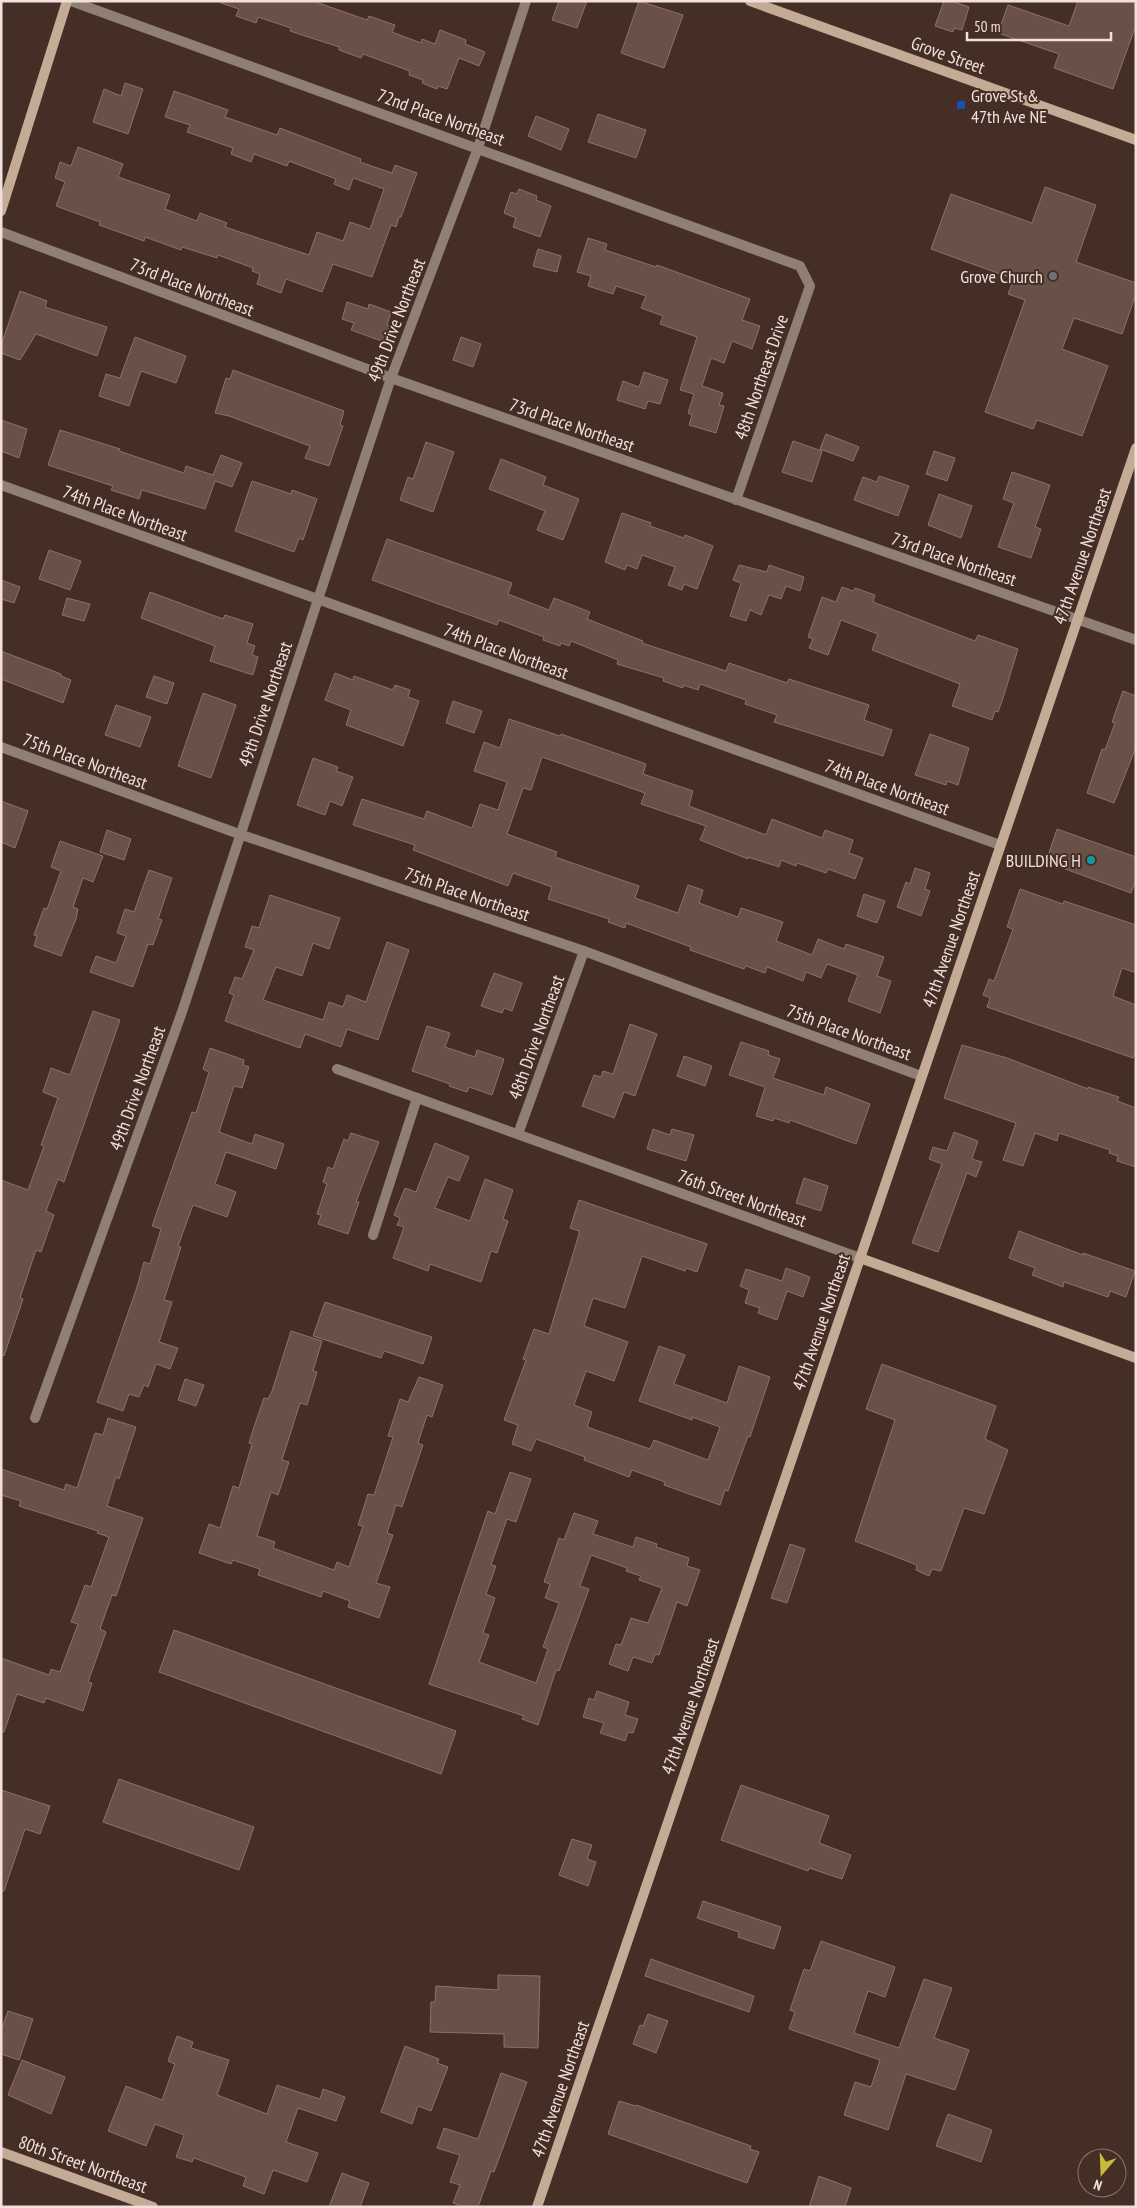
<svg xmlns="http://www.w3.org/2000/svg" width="1137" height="2208" font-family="'PT Sans Narrow',sans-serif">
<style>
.building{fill:#6a5148;stroke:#8c7268}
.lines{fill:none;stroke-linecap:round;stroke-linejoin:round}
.street{stroke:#8f8073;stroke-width:10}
.secondary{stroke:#c3ab96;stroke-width:10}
.transit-dot{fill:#1a4fb4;stroke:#452e26;stroke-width:2}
.worship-dot{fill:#6b7280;stroke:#452e26;stroke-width:2}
.culture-dot{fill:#0f9aa8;stroke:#452e26;stroke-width:2}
.labels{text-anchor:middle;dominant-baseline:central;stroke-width:4;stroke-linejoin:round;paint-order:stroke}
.street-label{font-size:18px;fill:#f1e1dc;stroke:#452e26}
.poi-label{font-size:18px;fill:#f1e1dc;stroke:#452e26;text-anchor:end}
</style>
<rect width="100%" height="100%" fill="#452e26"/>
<!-- building -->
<g class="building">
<polygon points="222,1 313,1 367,20 369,16 395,25 392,32 421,43 422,39 435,44 440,30 466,40 465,44 485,52 479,66 459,58 447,89 438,86 437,89 422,83 423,80 409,75 410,71 363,54 361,58 339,50 339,47 290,31 291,28 258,17 256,23 236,16 239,9 221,3"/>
<polygon points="559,1 587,1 577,28 552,20"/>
<polygon points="639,1 683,15 664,68 621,53"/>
<polygon points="944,1 951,1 969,7 962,30 954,28 953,32 935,26"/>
<polygon points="1078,1 1136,1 1136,25 1113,89 1054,68 1059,54 998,33 1008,5 1069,26"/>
<polygon points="125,83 143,89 128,134 93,122 104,89 121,96"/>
<polygon points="174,91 228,110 225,117 277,135 280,128 361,159 360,162 392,173 395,165 417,173 401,217 399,217 396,227 391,225 372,277 333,264 322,292 286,279 281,293 257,284 260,274 252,271 253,268 218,255 217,258 182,247 181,250 145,237 144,241 99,225 100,222 56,206 65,182 55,178 60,162 71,166 78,147 123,164 118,177 170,195 165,209 197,221 200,213 227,223 225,227 309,255 317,232 343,241 350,222 370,229 384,189 353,178 349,190 334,184 336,179 289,161 287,166 254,154 251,162 231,154 233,148 187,132 190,125 165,117"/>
<polygon points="598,114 646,130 636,158 588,142"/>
<polygon points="536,116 569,129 561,150 528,136"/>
<polygon points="1045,187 1096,205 1076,262 1136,283 1136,294 1122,334 1074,318 1062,349 1108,366 1082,436 1037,420 1033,429 985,412 1025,300 1008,294 1014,279 931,249 951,194 1032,223"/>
<polygon points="519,189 537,196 536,200 551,206 540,237 513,227 516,218 504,213 511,192 517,194"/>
<polygon points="588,238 607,244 605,250 656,267 657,265 750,299 742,320 760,326 752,349 732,341 724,363 711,358 702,386 723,393 719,405 724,406 716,433 689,425 692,415 688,413 694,394 680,390 697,337 660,324 663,316 641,308 646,296 616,286 613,294 588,286 591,276 577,272"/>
<polygon points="538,249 561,256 557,272 533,266"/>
<polygon points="20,291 47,301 45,307 107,327 97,356 36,334 20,360 1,353 1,345"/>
<polygon points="347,302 368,309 369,304 391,312 387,325 393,327 387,343 351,330 354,323 342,319"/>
<polygon points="135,337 186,356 176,383 141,371 129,406 99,396 106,374 120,378"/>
<polygon points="461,337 481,344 473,367 453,360"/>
<polygon points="233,370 344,411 340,425 343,426 329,466 305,458 310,446 229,416 215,413 226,378 230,379"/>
<polygon points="644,372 668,380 660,404 648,401 645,409 617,400 623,381 639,387"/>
<polygon points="1,420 27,429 19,458 1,451"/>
<polygon points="60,430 120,449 119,451 184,473 186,466 213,475 221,455 242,463 232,487 215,481 205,509 142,490 139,499 111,490 113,486 48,465"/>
<polygon points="826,434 859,447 853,461 820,449"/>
<polygon points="793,441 822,451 812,482 782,472"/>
<polygon points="426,442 454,452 433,512 400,500 408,477 413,479"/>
<polygon points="934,451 955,458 947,481 926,474"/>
<polygon points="501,459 546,477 543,485 579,499 563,540 537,530 545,511 489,489"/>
<polygon points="1012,472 1050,485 1035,527 1041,529 1031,558 998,547 1014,503 1003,499"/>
<polygon points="879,476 909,486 898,516 854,500 863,477 877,482"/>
<polygon points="252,481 291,494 292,490 317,499 303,540 299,538 294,552 235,531"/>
<polygon points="939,494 972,506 961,538 928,525"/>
<polygon points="622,513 651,523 650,526 684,538 685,535 713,546 697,589 684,584 682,590 668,585 675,567 642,555 637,569 627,565 625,570 605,562"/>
<polygon points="387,539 512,583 508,594 549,610 554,598 590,612 587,619 643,641 642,643 726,671 729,663 787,683 789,679 869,705 864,720 892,730 883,756 774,722 777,715 745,704 746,700 700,684 698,690 683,685 683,688 663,681 664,678 617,664 618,660 571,641 569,646 561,643 560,646 543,640 544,637 499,620 497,625 372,580"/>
<polygon points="49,550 81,561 70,590 39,579"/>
<polygon points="739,565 767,572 769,565 804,577 800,591 786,586 781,599 769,595 761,615 750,610 746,621 730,616 741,583 733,580"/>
<polygon points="1,580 20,587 14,603 1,599"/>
<polygon points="842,587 853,591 855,588 875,595 873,602 975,641 978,635 1018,649 1004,695 998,712 995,711 992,720 952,706 960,684 872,650 878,634 841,620 828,655 809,648 813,639 808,637 822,597 836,602"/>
<polygon points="150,592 223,619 225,615 253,624 247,643 255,646 252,655 258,657 253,675 210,661 215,646 141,618"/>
<polygon points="67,598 90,604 84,621 62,615"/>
<polygon points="1,651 61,674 61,676 71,680 63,703 1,679"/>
<polygon points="335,673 353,680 354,676 393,690 395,685 410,690 408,697 419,701 403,746 346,725 351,710 325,700"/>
<polygon points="154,676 174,683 167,704 146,697"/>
<polygon points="1123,691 1136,696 1136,747 1114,803 1087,793 1102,749 1105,750 1115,723 1112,722"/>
<polygon points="203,693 236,705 211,778 178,766"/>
<polygon points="453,701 482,711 474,733 446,723"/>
<polygon points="116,705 151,717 140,747 105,735"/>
<polygon points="509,719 560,736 561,734 646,764 643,774 693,791 689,806 766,835 772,819 822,838 825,830 853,840 849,853 863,858 855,879 828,869 826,873 797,863 796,866 781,860 779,867 748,857 748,859 700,840 706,826 641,804 645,793 542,757 531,790 523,788 507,834 557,852 555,857 639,886 635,898 678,913 688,885 703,890 699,903 738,917 741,908 783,922 776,941 812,955 818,939 844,949 846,944 884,957 877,976 891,981 880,1013 848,1001 858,975 827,964 821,978 806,972 803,981 767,967 765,973 746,966 744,969 690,950 691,947 626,923 625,928 608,922 609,919 548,899 552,887 513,873 508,886 413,850 415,845 353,825 362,799 424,819 427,811 472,828 480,804 498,810 507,782 474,771 484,742 500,748"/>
<polygon points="930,734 969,748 958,785 947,781 946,785 915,775"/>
<polygon points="313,758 338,767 336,771 353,777 342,806 330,801 325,815 297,805"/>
<polygon points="1,801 28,811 15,848 1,842"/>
<polygon points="1057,829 1136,857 1136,880 1131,893 1046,862"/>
<polygon points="107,830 131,839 124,860 100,852"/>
<polygon points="60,841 103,856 93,882 83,878 73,907 78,909 76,919 61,956 34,946 37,936 34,935 44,908 47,909 61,871 51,867"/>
<polygon points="915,868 930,873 925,889 930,891 921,916 897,907 906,882 910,884"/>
<polygon points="149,870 172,878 158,919 162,920 153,945 148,944 133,987 90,972 96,956 116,963 126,936 117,933 125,909 134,912"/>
<polygon points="1020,889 1063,904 1064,901 1136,925 1136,973 1122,968 1113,996 1136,1005 1136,1049 1133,1058 987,1007 990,998 983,995 989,979 994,981 1013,929 1007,927"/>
<polygon points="864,894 885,901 877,923 857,916"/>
<polygon points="270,895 340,918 329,949 313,943 302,976 276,967 263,1000 323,1020 329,1002 343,1007 347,995 366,1002 387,942 409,950 378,1040 347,1029 341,1047 305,1034 300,1048 225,1021 234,995 229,993 235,977 242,979 254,950 245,947 252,926 259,928"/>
<polygon points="494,973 522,983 512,1011 504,1008 502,1013 481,1006"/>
<polygon points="93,1011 120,1020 64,1182 58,1179 46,1211 54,1215 41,1252 36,1250 20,1298 23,1299 4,1356 1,1355 1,1180 28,1190 44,1146 41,1145 58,1098 43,1092 51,1068 70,1075"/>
<polygon points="630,1024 657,1034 635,1096 624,1092 614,1118 582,1106 594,1075 601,1077 603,1071 613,1074"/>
<polygon points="427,1026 450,1033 445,1047 475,1057 477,1050 504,1059 492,1095 469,1087 467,1092 449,1086 450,1084 412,1071"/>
<polygon points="741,1042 769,1051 768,1055 780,1059 773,1078 824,1095 826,1087 870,1104 856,1144 790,1120 789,1123 774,1118 773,1121 756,1116 765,1087 729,1075"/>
<polygon points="962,1045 1007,1058 1088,1089 1088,1087 1119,1097 1117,1101 1136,1108 1136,1167 1117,1161 1118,1156 1109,1153 1110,1150 1059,1133 1057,1141 1035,1133 1023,1166 1003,1160 1016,1123 944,1098"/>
<polygon points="210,1048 244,1060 243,1065 249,1067 242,1088 234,1086 219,1132 252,1144 255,1134 284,1144 276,1169 226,1152 215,1184 236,1192 227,1217 193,1205 178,1246 181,1247 164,1300 172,1302 159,1342 178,1348 170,1369 156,1364 148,1387 144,1385 139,1397 129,1394 123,1411 97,1402 137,1287 144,1262 150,1264 161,1229 152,1226 192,1112 196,1113 209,1072 203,1069"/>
<polygon points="684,1056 712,1066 705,1086 677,1076"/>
<polygon points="653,1129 670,1135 672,1129 694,1135 686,1161 647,1149"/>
<polygon points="954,1132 978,1141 972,1159 982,1162 976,1177 967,1173 938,1252 912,1243 942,1164 929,1159 933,1147 947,1151"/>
<polygon points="351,1133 379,1142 356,1202 359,1202 348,1234 318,1224 321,1215 317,1214 327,1184 323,1182 328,1167 333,1169 344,1139 348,1141"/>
<polygon points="435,1143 469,1157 459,1181 448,1177 435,1208 470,1221 485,1179 513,1190 503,1219 508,1221 497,1253 491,1251 481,1282 430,1264 428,1271 393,1258 404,1227 397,1225 400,1218 394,1215 405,1188 416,1192"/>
<polygon points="804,1178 828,1186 821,1211 796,1203"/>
<polygon points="579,1200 707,1244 697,1272 686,1268 685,1271 642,1256 625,1308 593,1298 584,1326 628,1342 614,1381 586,1371 574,1405 592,1412 587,1427 650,1449 654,1440 708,1460 720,1427 692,1417 692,1420 639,1401 659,1346 685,1355 674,1384 727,1403 739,1366 770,1377 750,1437 748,1436 728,1491 725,1490 720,1505 664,1485 665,1482 632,1470 629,1477 584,1460 585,1457 536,1439 531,1451 512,1444 518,1425 504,1420 526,1360 523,1359 534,1329 549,1334 579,1234 579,1231 570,1228"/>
<polygon points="1019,1231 1083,1255 1083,1253 1135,1271 1126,1297 1110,1291 1108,1297 1064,1282 1063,1287 1032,1275 1035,1268 1009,1258"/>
<polygon points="786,1268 810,1277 803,1297 787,1291 777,1320 758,1313 760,1308 745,1303 749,1290 740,1286 746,1269 782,1281"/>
<polygon points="325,1302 432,1337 423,1364 384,1351 381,1358 313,1336"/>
<polygon points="291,1331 322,1341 313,1371 317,1372 307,1405 300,1403 282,1460 289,1462 278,1495 271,1492 257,1536 275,1542 273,1548 334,1570 337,1562 349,1567 363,1526 358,1525 368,1494 374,1495 393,1437 388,1436 400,1399 408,1402 419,1377 443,1385 432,1417 427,1415 418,1443 423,1445 402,1507 396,1505 387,1533 393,1535 376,1583 390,1587 379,1618 348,1607 350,1601 323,1591 321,1597 258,1575 260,1569 233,1560 231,1564 199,1553 209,1524 220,1528 233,1486 239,1488 252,1444 249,1443 254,1427 264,1398 268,1399 272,1391"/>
<polygon points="882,1364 996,1406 985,1439 1008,1450 984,1514 964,1508 941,1571 932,1569 929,1576 916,1570 917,1565 855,1541 895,1420 866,1409"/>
<polygon points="185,1379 204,1385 196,1406 178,1400"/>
<polygon points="108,1418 136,1427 119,1479 116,1477 107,1506 143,1518 116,1596 112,1595 100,1629 106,1632 88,1682 92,1683 83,1711 46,1698 44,1703 17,1694 4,1732 1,1732 1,1658 49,1675 51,1669 60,1672 78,1624 71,1622 85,1585 91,1587 109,1537 97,1533 98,1531 19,1506 21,1501 1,1495 1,1469 64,1490 66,1484 77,1488 95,1433 103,1435"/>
<polygon points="510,1472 531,1479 516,1522 507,1519 491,1565 496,1566 486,1594 495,1598 483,1633 489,1635 479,1662 536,1683 548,1649 543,1647 559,1603 545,1598 550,1584 544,1582 559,1538 564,1540 574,1513 598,1521 593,1534 633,1547 636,1537 657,1544 656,1547 689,1558 687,1566 700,1570 687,1606 677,1602 659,1655 655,1654 652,1663 633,1657 628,1671 609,1664 616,1644 621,1645 631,1618 648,1623 662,1588 639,1580 641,1576 626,1571 627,1568 591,1555 580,1586 589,1589 559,1671 556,1670 538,1725 522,1719 524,1716 429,1684 488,1511 495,1514"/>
<polygon points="790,1544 805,1549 787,1603 771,1598"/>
<polygon points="174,1630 456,1731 441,1774 159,1672"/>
<polygon points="597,1691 629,1702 625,1715 638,1719 633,1733 628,1732 625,1741 600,1733 604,1723 583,1717 589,1698 594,1700"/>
<polygon points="119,1779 254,1827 239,1870 103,1822"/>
<polygon points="741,1785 829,1816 819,1843 851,1855 842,1879 809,1868 808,1871 721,1840"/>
<polygon points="1,1790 50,1806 40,1834 25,1829 4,1891 1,1891"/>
<polygon points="572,1839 592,1845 587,1859 596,1862 588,1886 559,1875"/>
<polygon points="703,1901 781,1927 774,1949 738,1937 739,1932 697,1918"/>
<polygon points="821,1941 895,1967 885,1997 868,1991 854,2033 899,2048 924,1979 952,1988 934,2038 969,2050 955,2090 906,2074 888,2130 844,2115 855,2082 871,2087 880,2060 789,2029 795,2012 790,2010 804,1969 810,1971"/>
<polygon points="651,1959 754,1996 749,2012 645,1976"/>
<polygon points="498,1975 540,1976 538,2048 504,2047 504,2034 430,2032 431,2002 435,2002 436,1986 498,1990"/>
<polygon points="8,2011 33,2019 19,2060 1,2054 1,2031"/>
<polygon points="648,2014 668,2021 656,2053 633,2044 640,2025 643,2026"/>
<polygon points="177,2036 193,2042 191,2048 229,2060 217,2095 267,2114 277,2085 320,2099 323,2089 345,2097 336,2121 298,2108 286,2142 318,2153 307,2182 273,2170 264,2194 243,2186 246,2177 194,2158 192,2162 176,2157 184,2135 155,2124 146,2146 108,2131 126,2086 162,2100 175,2064 168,2061"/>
<polygon points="405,2046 439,2059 437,2063 448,2067 431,2111 418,2106 412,2124 381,2112"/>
<polygon points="22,2060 65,2077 51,2114 8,2095"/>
<polygon points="501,2073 527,2082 494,2172 491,2171 478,2207 465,2207 453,2203 460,2185 450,2182 460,2155 437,2148 444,2128 478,2139"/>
<polygon points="619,2101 636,2106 636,2105 751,2146 750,2149 759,2152 747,2183 608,2134"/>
<polygon points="948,2114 992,2130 981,2162 936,2146"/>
<polygon points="342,2173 369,2183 360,2207 329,2207"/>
<polygon points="819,2176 851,2188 845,2207 809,2207"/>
</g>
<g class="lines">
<!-- street -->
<g class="street">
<polyline points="71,1 800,266 810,286 736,500"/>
<polyline points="1,232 391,378 1136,640"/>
<polyline points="1,485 1000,845"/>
<polyline points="1,747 239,834 584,951 921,1076"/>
<polyline points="337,1069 860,1258"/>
<polyline points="518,1134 584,951"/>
<polyline points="373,1235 417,1098"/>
<polyline points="35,1418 182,1012 391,378 478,148 526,1"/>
</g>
<!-- secondary -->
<g class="secondary">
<polyline points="750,1 1136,140"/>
<polyline points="1,211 67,1"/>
<polyline points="860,1258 1136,1358"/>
<polyline points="1,2152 153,2207"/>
<polyline points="537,2207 1136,448"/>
</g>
</g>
<!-- markers -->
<rect class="transit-dot" x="956" y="100" width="10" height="10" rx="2.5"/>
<circle class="worship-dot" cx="1053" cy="276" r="5"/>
<circle class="culture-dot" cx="1091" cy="860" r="5"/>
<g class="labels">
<!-- street labels -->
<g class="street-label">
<text transform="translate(948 55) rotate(20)">Grove Street</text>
<text transform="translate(441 117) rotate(20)">72nd Place Northeast</text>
<text transform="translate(192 287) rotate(21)">73rd Place Northeast</text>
<text transform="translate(396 320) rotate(-69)">49th Drive Northeast</text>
<text transform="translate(761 377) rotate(-71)">48th Northeast Drive</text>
<text transform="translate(572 425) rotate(19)">73rd Place Northeast</text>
<text transform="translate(125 513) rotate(20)">74th Place Northeast</text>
<text transform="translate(1082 556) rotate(-71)">47th Avenue Northeast</text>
<text transform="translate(954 559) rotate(19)">73rd Place Northeast</text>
<text transform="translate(506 651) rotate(20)">74th Place Northeast</text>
<text transform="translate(265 704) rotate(-71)">49th Drive Northeast</text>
<text transform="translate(85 761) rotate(20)">75th Place Northeast</text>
<text transform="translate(887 787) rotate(20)">74th Place Northeast</text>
<text transform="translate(467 894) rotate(19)">75th Place Northeast</text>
<text transform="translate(951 939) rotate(-71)">47th Avenue Northeast</text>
<text transform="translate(849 1032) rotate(20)">75th Place Northeast</text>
<text transform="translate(536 1037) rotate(-70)">48th Drive Northeast</text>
<text transform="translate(137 1088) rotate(-70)">49th Drive Northeast</text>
<text transform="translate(742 1198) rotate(20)">76th Street Northeast</text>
<text transform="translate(821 1322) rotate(-71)">47th Avenue Northeast</text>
<text transform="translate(690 1706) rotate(-71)">47th Avenue Northeast</text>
<text transform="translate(560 2089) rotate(-71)">47th Avenue Northeast</text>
<text transform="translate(83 2164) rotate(20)">80th Street Northeast</text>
</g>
<!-- poi labels -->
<g class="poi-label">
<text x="971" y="95" text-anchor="start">Grove St &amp;<tspan x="971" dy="21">47th Ave NE</tspan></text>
<text x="1043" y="276">Grove Church</text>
<text x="1081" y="860">BUILDING H</text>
</g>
</g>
<!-- border -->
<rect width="1137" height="2208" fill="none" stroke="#f1e1dc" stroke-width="5"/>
<!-- north arrow -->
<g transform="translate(1102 2173) rotate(199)"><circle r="24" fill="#452e26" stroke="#8a766f"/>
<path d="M0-4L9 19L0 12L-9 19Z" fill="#c9bb3a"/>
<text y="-8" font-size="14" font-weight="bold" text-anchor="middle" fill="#f1e1dc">N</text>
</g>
<!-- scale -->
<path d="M967 32v8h144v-8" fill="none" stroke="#f1e1dc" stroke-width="2.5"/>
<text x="974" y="32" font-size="15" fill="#f1e1dc" stroke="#452e26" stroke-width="4" paint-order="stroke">50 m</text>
</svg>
